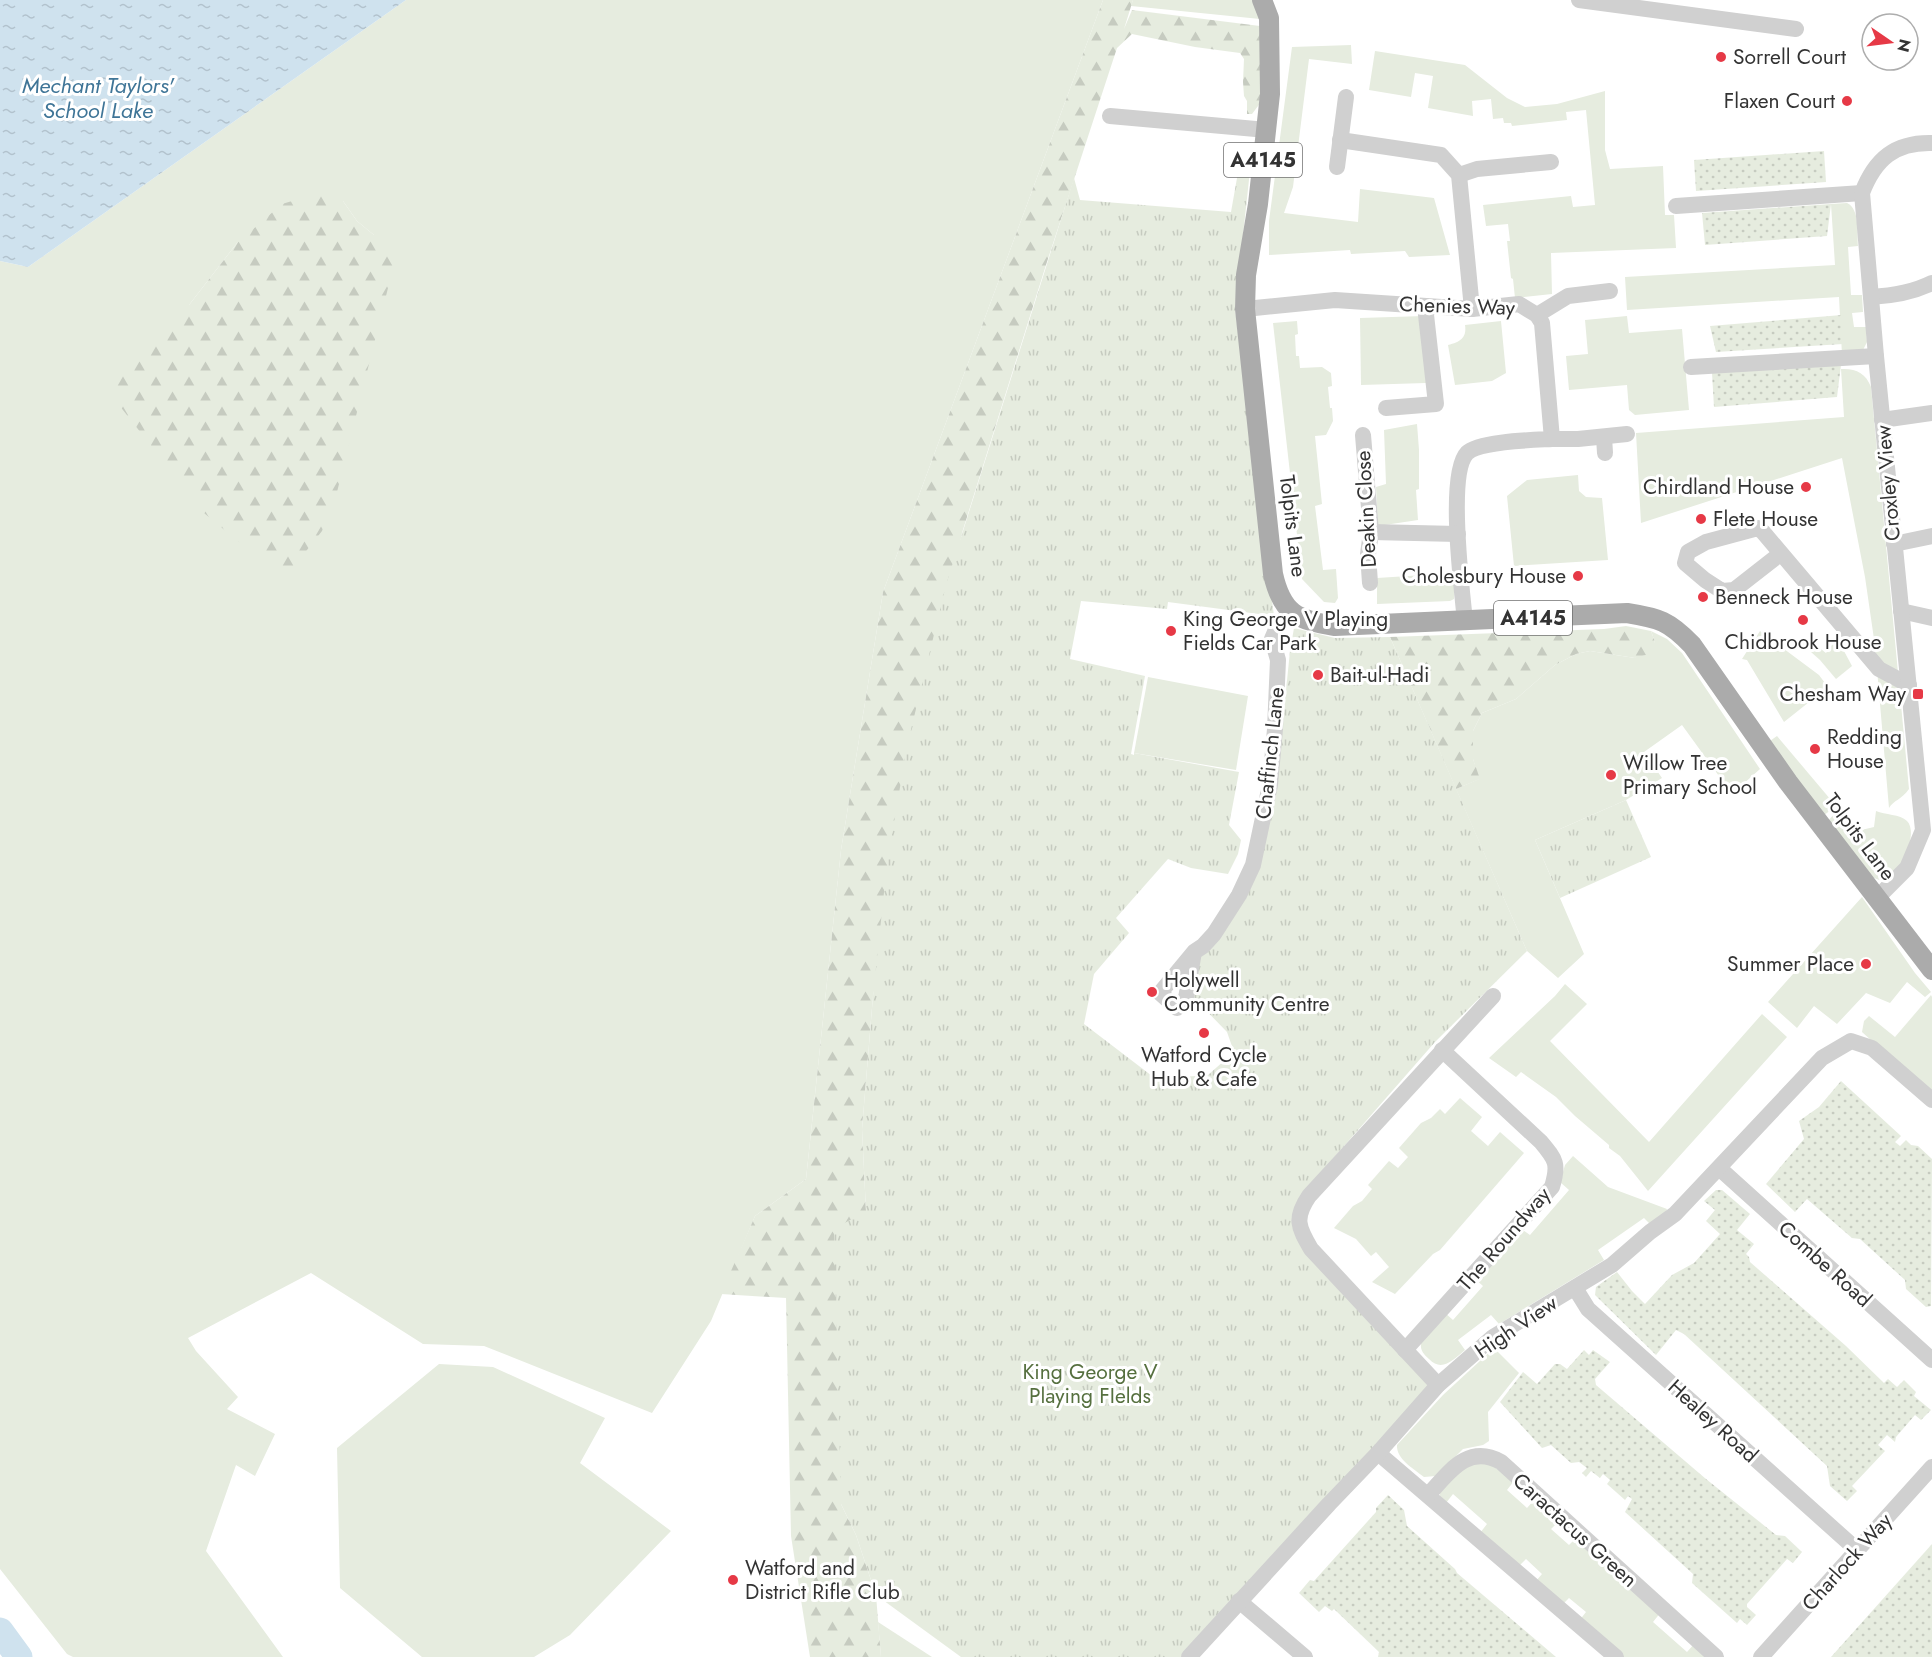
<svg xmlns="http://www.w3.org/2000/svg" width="1932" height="1657" font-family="Jost,sans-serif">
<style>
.grass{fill:#e6ecdf;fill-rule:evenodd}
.forest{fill:url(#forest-firs)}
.park{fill:url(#park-tufts)}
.garden{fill:url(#garden-dots)}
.water{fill:url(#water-ripples)}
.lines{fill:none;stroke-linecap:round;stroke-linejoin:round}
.river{stroke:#cfe2ee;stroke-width:27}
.minor{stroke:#d0d0d0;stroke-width:16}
.major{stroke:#ababab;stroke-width:20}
.poi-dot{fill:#e63946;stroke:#fff;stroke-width:2}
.labels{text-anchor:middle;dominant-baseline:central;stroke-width:6;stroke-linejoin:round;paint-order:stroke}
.shield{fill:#fff;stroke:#707070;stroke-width:1.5}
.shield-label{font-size:20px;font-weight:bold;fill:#333}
.poi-label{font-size:21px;fill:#333;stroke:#fff;text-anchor:start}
.street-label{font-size:21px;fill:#333;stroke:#fff}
.park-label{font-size:21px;fill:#56703f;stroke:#fff}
.water-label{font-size:22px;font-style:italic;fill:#3f7597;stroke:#fff}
</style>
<defs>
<pattern id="forest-firs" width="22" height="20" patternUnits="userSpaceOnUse" patternTransform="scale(1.5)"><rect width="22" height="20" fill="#e6ecdf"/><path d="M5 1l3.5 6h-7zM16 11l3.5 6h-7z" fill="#c6cbc0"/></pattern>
<pattern id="park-tufts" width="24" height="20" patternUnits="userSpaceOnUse" patternTransform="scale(1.5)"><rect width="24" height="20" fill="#e6ecdf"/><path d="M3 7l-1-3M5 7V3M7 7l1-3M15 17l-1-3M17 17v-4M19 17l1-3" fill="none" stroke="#c6cbc0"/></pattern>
<pattern id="garden-dots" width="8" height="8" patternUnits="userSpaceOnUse" patternTransform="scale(1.5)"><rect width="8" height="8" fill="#e6ecdf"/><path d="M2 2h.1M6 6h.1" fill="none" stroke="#c6cbc0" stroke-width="1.8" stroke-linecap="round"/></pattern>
<pattern id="water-ripples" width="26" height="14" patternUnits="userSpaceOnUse" patternTransform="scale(1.5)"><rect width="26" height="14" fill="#cfe2ee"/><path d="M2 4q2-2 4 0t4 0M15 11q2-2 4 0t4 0" fill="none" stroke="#b2c2cd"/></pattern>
</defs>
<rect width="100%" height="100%" fill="#fff"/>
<!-- grass -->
<g class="grass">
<path d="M406 0H1103L883 592 841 850 806 1179 755 1216 711 1321 652 1413 484 1346 423 1344 311 1273 188 1338 196 1351 238 1397 227 1409 275 1434 255 1476 236 1465 206 1551 283 1657H73L67 1654 0 1569V261L28 267ZM343 201 357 221 374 235 189 305 237 243Z"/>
<polygon points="1133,0 1257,0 1260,19 1131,6"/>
<polygon points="1351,45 1352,64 1309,59 1293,187 1284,213 1358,222 1360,189 1434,198 1450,255 1409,257 1405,251 1351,254 1350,250 1269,255 1269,221 1292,47"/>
<polygon points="1375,51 1465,65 1507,98 1525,107 1557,104 1605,91 1605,150 1610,169 1663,166 1665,215 1674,215 1676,248 1551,253 1552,294 1515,298 1513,279 1511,278 1507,241 1510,241 1508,224 1486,226 1483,205 1571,196 1573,207 1595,205 1586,110 1566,112 1567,120 1512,126 1511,123 1504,123 1503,118 1493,119 1491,99 1472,101 1473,116 1428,108 1433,76 1415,73 1411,97 1369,90"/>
<path d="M1847 203C1860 209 1857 233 1858 246L1848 247 1851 295H1862L1863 312 1852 313 1854 327H1866L1867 342 1862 352 1842 355 1839 297 1627 310 1625 277 1835 265 1831 204Z"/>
<polygon points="1424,316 1426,383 1361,385 1360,318"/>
<polygon points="1627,316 1629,333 1682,329 1689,410 1635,415 1629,410 1627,385 1569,390 1566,356 1588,354 1585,320"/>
<polygon points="1297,321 1298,334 1295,335 1296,356 1299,356 1300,368 1322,367 1331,373 1332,386 1328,387 1330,408 1332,408 1333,421 1326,435 1315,436 1322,504 1315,506 1323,570 1336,569 1338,598 1335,603 1324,602 1302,579 1273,323"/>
<path d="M1501 321 1506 373 1492 381 1455 385 1448 345C1460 342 1467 338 1465 325Z"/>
<path d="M1841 369C1855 368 1866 373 1871 387L1909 789C1901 800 1894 800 1889 808L1875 646 1865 577 1842 458 1641 523 1636 433 1844 417Z"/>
<polygon points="1417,424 1419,450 1419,489 1416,490 1418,520 1378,526 1376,487 1386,484 1384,430"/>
<polygon points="1578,475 1579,491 1586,497 1602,498 1608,560 1514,566 1507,496 1527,480"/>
<polygon points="1455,573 1454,599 1450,601 1377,604 1377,578"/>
<polygon points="1651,631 1667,639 1682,653 1760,769 1732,794 1682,725 1644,752 1662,778 1626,800 1535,840 1584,954 1558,978 1527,951 1456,789 1479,779 1473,759 1473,731 1482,713 1516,699 1555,665 1576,654 1590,651 1635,658 1655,642"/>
<polygon points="1760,631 1819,675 1828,687 1784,722 1747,660 1742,659"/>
<polygon points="1807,638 1826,653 1837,638 1852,666 1836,679 1820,660 1802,644"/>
<polygon points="1148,677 1248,696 1236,770 1134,753"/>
<polygon points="1777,736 1836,806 1823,816 1767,743"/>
<path d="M1838 810 1857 831 1874 827 1876 811C1885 815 1900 814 1907 821 1919 833 1901 873 1887 879 1880 882 1875 878 1869 876L1826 823Z"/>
<polygon points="1862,897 1915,973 1931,992 1925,997 1907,982 1890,1003 1866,993 1837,1024 1814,1006 1797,1028 1768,1002"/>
<polygon points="1565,984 1587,1004 1550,1041 1649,1142 1762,1014 1787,1037 1648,1191 1620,1156 1609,1148 1609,1145 1575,1116 1556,1097 1521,1072 1516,1077 1489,1058 1555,996"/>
<polygon points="1931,995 1932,997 1932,1095 1862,1032 1864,1021 1869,1016 1895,1037"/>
<polygon points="1460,1098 1482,1117 1471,1131 1488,1146 1500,1132 1524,1153 1440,1250 1433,1254 1395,1294 1372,1282 1389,1267 1376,1252 1371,1256 1356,1239 1334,1228 1353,1206 1362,1201 1372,1189 1368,1185 1389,1161 1398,1168 1408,1157 1399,1148 1421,1123 1431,1118 1440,1109 1445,1114"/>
<path d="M1573 1156 1608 1187 1667 1209 1666 1212 1651 1225 1644 1218 1598 1250 1604 1260 1499 1324 1491 1315 1458 1340 1465 1350C1454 1359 1442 1373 1429 1359 1423 1354 1420 1350 1421 1342L1444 1312 1453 1320 1483 1286 1475 1279 1520 1228 1530 1235 1569 1190 1560 1182 1565 1165Z"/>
<path d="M1494 1348 1519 1373 1488 1412 1489 1441 1483 1445 1463 1449 1436 1476 1424 1477C1414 1469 1396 1459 1397 1445L1443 1395Z"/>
<polygon points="439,1364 493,1367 605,1418 580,1463 671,1531 570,1635 534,1657 422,1657 340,1588 337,1448"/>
<polygon points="1486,1461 1514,1481 1507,1490 1527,1508 1535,1499 1559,1521 1551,1529 1569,1545 1577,1537 1661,1612 1653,1622 1687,1652 1695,1643 1710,1657 1619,1657 1579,1621 1586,1612 1569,1598 1562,1605 1536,1581 1542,1574 1526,1559 1519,1566 1480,1533 1487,1524 1453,1494 1446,1503 1440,1498 1440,1490 1459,1466"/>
<polygon points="878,1622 932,1657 881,1657"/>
</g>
<!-- forest -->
<g class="forest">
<polygon points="1103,0 1133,0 1124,29 1132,10 1260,26 1261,102 1252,114 1247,114 1247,101 1244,96 1243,82 1244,59 1240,53 1195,47 1132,34 1117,48 1046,265 962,533 873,996 862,1129 866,1211 841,1504 856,1535 876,1595 881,1657 810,1657 791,1536 786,1298 721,1294 755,1216 806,1179 841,850 883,592"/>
<polygon points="319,193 343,201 357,221 374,235 399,244 336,496 322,531 284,579 204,513 108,391 189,305 237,243 282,204"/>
<polygon points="1626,626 1651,631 1655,642 1649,654 1635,658 1590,651 1576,654 1555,665 1516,699 1482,713 1473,731 1473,759 1480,779 1456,789 1390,637 1604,629"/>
</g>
<!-- park -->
<g class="park">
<polygon points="1243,144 1251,145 1252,152 1235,309 1274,616 1168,602 1167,609 1081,601 1070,659 1145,676 1131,754 1134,755 1134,753 1239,772 1229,825 1241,840 1238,854 1228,874 1191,868 1168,859 1116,918 1129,933 1094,974 1084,1024 1156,1079 1208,1075 1234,1052 1227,1032 1192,996 1200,953 1243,899 1277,779 1290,651 1294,628 1335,638 1390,637 1527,951 1435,1042 1303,1193 1295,1219 1428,1385 1422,1395 1181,1657 961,1657 876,1595 856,1535 841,1504 834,1229 866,1211 862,1129 873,996 887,864 907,746 946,585 1074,178 1080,200 1231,212"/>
<polygon points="1626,800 1651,857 1560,898 1535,840"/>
</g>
<!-- garden -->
<g class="garden">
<polygon points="1824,151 1826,182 1696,191 1694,160"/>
<polygon points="1831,204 1827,236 1705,245 1702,213"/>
<polygon points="1842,315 1843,344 1716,352 1710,326"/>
<polygon points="1841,365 1837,397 1714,407 1712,373"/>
<polygon points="1841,1081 1901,1136 1895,1142 1900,1146 1906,1140 1911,1145 1918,1146 1932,1159 1931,1306 1926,1307 1906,1289 1905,1280 1860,1239 1852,1238 1807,1199 1795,1212 1766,1184 1804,1139 1799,1121 1819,1107"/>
<polygon points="1716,1190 1722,1190 1750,1214 1737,1230 1754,1244 1746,1254 1749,1257 1750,1262 1846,1346 1884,1383 1888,1379 1897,1387 1904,1380 1916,1392 1914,1396 1931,1410 1921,1420 1915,1415 1896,1437 1895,1442 1887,1435 1878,1445 1885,1451 1852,1486 1857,1491 1847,1501 1830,1486 1827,1466 1684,1334 1676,1330 1656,1355 1595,1295 1596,1287 1617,1272 1632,1291 1645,1304 1672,1275 1694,1263 1720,1234 1706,1221 1715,1210 1704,1201"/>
<polygon points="1584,1350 1589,1355 1593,1350 1610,1362 1595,1379 1596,1385 1706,1479 1776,1535 1785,1536 1802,1552 1793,1563 1787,1559 1747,1604 1747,1607 1756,1615 1747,1625 1740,1619 1737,1623 1692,1583 1693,1574 1625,1512 1632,1499 1628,1496 1625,1500 1607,1484 1610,1480 1603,1474 1600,1478 1591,1471 1586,1477 1582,1473 1587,1468 1579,1462 1571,1463 1551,1445 1542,1448 1500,1402 1523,1372 1537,1384 1555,1364 1560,1364 1567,1369"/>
<polygon points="1388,1495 1404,1510 1407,1526 1455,1569 1457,1573 1556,1657 1378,1657 1379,1652 1334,1609 1332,1611 1325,1606 1319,1612 1299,1593 1310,1580 1314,1581 1376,1512 1376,1508"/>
<polygon points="1932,1544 1932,1657 1831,1657"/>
</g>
<!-- water -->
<polygon class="water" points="0,0 406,0 28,267 0,261"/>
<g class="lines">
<!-- river -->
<polyline class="river" points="0,1631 19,1657"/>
<!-- minor -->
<g class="minor">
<polyline points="1579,0 1796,29"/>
<polyline points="1110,116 1267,130"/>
<polyline points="1340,140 1441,155 1459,175 1472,309"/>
<polyline points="1337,167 1346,97"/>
<polyline points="1459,175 1477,169 1551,162"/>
<polyline points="1676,206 1862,193"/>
<path d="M1871 297C1893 296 1912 293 1932 283"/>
<path d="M1245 309 1335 300 1472 309 1519 304 1537 315 1542 323 1552 439C1534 440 1479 441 1467 453 1447 474 1462 590 1465 621"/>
<polyline points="1537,315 1568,296 1610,291"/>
<polyline points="1691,367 1876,356"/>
<polyline points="1386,408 1436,404 1425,306"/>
<polyline points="1882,420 1932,413"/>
<polyline points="1363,435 1371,532 1368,554 1370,583"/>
<polyline points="1604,437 1605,453"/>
<polyline points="1552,439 1578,439 1627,434"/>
<polyline points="1371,532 1458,534"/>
<polyline points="1894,544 1932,536"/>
<polyline points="1780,554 1734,590 1722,591 1705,580 1685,563 1688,552 1706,542 1758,528 1763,532 1879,669 1909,685"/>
<polyline points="1901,611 1932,618"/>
<path d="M1876 899 1907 868 1923 830 1876 356 1862 193C1875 159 1895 142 1932 143"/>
<polyline points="1194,952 1186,998 1177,1008 1160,993 1194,952 1203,946 1214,934 1239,895 1253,865 1270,785 1275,729 1278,660 1272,639 1278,625 1291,612"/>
<polyline points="1719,1168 1932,1360"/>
<polyline points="1575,1288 1588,1309 1857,1550"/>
<path d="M1405 1350 1552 1187C1559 1164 1556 1160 1541 1142L1442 1050"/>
<path d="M1438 1385 1311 1249C1298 1227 1294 1218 1309 1196L1493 996"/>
<polyline points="1378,1453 1616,1657"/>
<path d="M1428 1495C1448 1474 1467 1443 1501 1462L1716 1657"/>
<polyline points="1239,1601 1305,1657"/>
<polyline points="1189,1657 1329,1504 1378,1453 1438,1385 1493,1337 1612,1265 1650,1232 1675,1214 1822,1058 1851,1041 1872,1048 1932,1100"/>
<polyline points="1761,1657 1932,1467"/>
</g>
<!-- major -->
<path class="major" d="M1262 0 1269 18 1270 94 1258 204 1246 275 1245 309 1273 574C1282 614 1297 620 1335 626L1627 613C1659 618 1669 621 1692 645L1788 782 1932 970"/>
</g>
<!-- markers -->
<g class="poi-dot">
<circle cx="1721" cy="57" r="6"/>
<circle cx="1847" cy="101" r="6"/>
<circle cx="1806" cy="487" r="6"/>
<circle cx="1701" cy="519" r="6"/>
<circle cx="1578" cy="576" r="6"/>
<circle cx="1703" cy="597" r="6"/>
<circle cx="1803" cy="620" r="6"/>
<circle cx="1171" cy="631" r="6"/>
<circle cx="1318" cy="675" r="6"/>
<rect x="1912" y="688" width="12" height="12" rx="3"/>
<circle cx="1815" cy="749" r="6"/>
<circle cx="1611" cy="775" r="6"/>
<circle cx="1866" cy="964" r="6"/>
<circle cx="1152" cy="992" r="6"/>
<circle cx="1204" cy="1033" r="6"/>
<circle cx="733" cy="1580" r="6"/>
</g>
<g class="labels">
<!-- shield labels -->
<g class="shield">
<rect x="1224" y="143" width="78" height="34" rx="4.5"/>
<rect x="1494" y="601" width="78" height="34" rx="4.5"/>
</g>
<g class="shield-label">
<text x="1263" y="160">A4145</text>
<text x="1533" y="618">A4145</text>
</g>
<!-- poi labels -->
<g class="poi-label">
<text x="1733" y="57">Sorrell Court</text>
<text x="1835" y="101" text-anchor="end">Flaxen Court</text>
<text x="1794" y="487" text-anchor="end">Chirdland House</text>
<text x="1713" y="519">Flete House</text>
<text x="1566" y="576" text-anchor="end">Cholesbury House</text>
<text x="1715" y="597">Benneck House</text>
<text x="1183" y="619">King George V Playing<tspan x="1183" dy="24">Fields Car Park</tspan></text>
<text x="1803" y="642" text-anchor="middle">Chidbrook House</text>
<text x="1330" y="675">Bait-ul-Hadi</text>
<text x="1906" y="694" text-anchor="end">Chesham Way</text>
<text x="1827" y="737">Redding<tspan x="1827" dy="24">House</tspan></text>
<text x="1623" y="763">Willow Tree<tspan x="1623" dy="24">Primary School</tspan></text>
<text x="1854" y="964" text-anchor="end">Summer Place</text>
<text x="1164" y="980">Holywell<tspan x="1164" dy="24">Community Centre</tspan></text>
<text x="1204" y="1055" text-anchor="middle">Watford Cycle<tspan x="1204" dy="24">Hub &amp; Cafe</tspan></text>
<text x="745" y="1568">Watford and<tspan x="745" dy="24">District Rifle Club</tspan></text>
</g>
<!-- street labels -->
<g class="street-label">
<text transform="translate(1457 306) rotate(2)">Chenies Way</text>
<text transform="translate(1888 483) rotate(-95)">Croxley View</text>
<text transform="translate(1366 509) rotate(-93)">Deakin Close</text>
<text transform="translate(1293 526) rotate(83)">Tolpits Lane</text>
<text transform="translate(1270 753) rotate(-84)">Chaffinch Lane</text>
<text transform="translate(1860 837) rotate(53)">Tolpits Lane</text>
<text transform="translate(1504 1239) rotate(-49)">The Roundway</text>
<text transform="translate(1825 1264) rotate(42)">Combe Road</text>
<text transform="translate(1516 1327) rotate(-34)">High View</text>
<text transform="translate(1713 1421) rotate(42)">Healey Road</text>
<text transform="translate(1575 1530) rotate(42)">Caractacus Green</text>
<text transform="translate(1847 1562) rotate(-48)">Charlock Way</text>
</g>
<!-- park labels -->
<g class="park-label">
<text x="1090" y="1372">King George V<tspan x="1090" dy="24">Playing FIelds</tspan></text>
</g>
<!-- water labels -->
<g class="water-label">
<text x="98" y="85">Mechant Taylors'<tspan x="98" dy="25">School Lake</tspan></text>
</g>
</g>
<!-- north arrow -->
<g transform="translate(1890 42) rotate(104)"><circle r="28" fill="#ffffff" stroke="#adadad" stroke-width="1.5"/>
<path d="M0-4.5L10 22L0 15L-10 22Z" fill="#e63946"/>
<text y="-9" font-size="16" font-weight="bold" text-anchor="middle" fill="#333333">N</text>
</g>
</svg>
